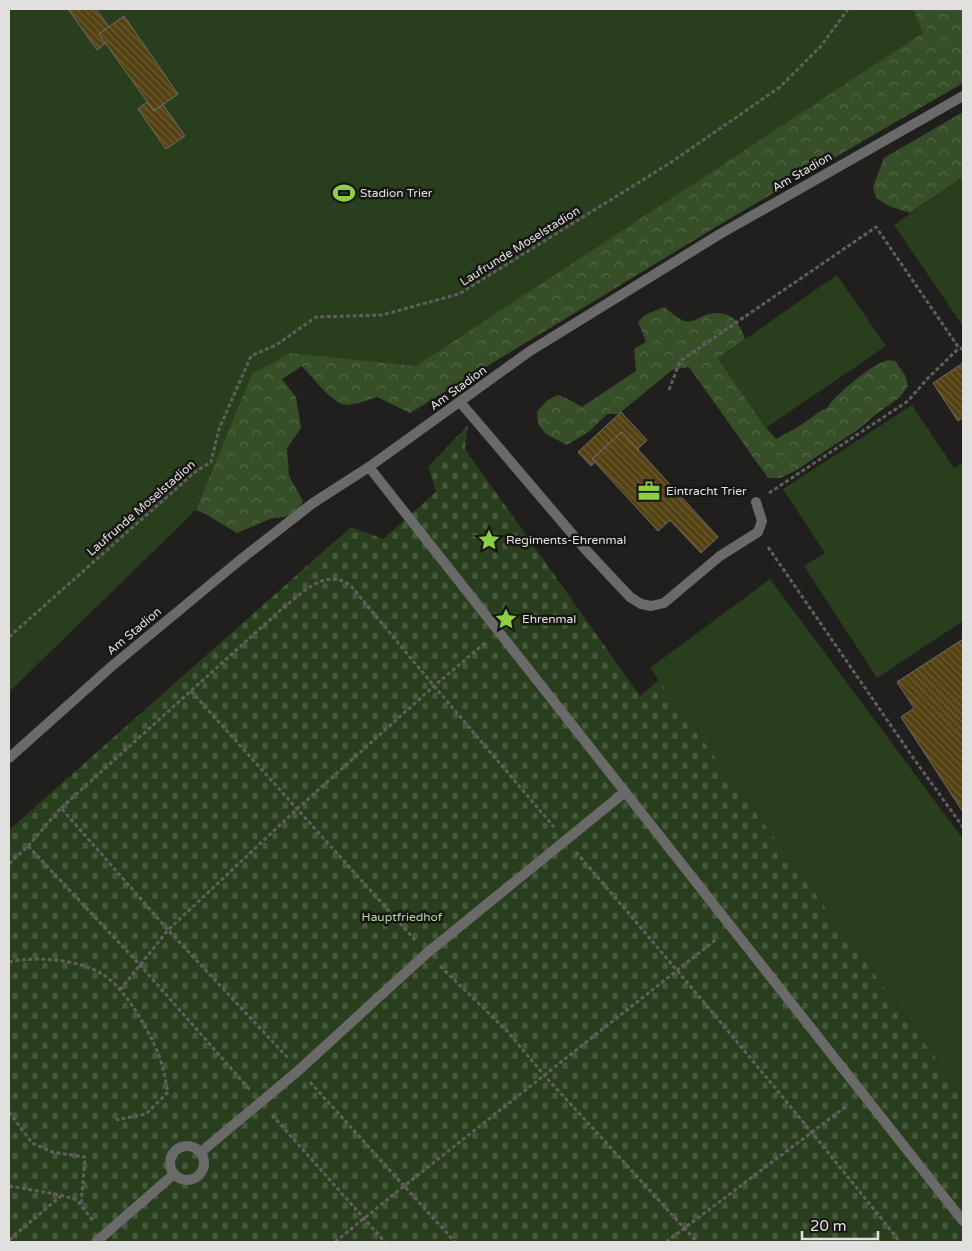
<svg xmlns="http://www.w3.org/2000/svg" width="972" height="1251" font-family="'Varela Round',sans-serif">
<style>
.forest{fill:url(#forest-crowns)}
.cemetery{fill:url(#cemetery-stones)}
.pitch{fill:#293e1d}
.building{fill:url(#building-back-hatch);stroke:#6e6d6a}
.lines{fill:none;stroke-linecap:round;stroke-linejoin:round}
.path{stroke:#605f5e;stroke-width:3;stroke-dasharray:4 2.5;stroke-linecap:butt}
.service{stroke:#6b6a6a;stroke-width:10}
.minor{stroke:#6b6a6a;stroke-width:10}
.labels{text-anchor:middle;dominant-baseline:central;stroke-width:5;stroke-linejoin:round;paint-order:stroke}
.street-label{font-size:12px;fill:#e1e0df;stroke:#171614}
.poi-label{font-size:12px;fill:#e1e0df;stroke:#171614;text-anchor:start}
.park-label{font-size:12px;fill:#b0da99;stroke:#171614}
</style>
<defs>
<pattern id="forest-crowns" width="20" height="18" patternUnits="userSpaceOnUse" patternTransform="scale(1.25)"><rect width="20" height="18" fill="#374f29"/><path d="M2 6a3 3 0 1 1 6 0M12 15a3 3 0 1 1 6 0" fill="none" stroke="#546848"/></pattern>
<pattern id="cemetery-stones" width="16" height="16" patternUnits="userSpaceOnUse" patternTransform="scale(1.25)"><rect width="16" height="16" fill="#293e1d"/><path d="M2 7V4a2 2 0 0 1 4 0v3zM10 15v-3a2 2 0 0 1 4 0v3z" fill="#485a3d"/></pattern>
<pattern id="building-back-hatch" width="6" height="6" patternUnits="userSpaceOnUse" patternTransform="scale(1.25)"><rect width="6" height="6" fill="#554213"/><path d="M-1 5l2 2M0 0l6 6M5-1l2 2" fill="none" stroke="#6d5d35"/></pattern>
</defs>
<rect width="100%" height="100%" fill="#201f1d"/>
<!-- forest -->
<g class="forest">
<path d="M858 9H963V83L729 219 410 413 377 397C368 400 351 407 342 404 330 400 311 376 302 366L282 379 296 397 301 428 287 448 289 476 303 501 296 515 270 519 237 533 207 515 196 510 218 399 206 229Z"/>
<polygon points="963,112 963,177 910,213 889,206 876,198 873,187 884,158"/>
<path d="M664 307C670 311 678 319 684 321 691 323 697 319 703 316 726 308 738 317 745 339L718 358 766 428 776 439 801 425 822 410 827 408C834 396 873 363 888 360 890 360 893 361 895 361L905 375 908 386 900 397 875 415 860 428 795 471 780 478H768L689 367 672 370 621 412 620 414H607L590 431 567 445 546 434 538 424 537 411 548 400 558 395 566 398 582 407 636 371 634 349 646 342 638 322 645 315Z"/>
</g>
<!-- cemetery -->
<polygon class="cemetery" points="468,425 465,449 640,696 659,680 963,1095 963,1242 9,1242 9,830 351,527 383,539 436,492 428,467"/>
<!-- pitch -->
<g class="pitch">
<polygon points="9,9 913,9 923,33 416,366 290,353 252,374 196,510 9,692"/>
<polygon points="963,177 963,326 894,225"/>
<polygon points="837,275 886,346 766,428 718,358"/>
<polygon points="912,405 954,468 963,462 963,621 877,678 804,566 825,553 783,489"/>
<polygon points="770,579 963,839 963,1095 650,668"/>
</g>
<!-- building -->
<g class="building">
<polygon points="68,9 96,9 109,27 99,34 106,43 97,50"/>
<polygon points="124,16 178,94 154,111 99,34"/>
<polygon points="147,102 154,111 163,105 185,136 166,149 138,109"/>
<polygon points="963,363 963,417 958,421 933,383"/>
<polygon points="621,412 647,440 638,449 622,432 592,459 595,462 591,466 578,452"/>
<polygon points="622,432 718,537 701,553 670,520 658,531 592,459"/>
<polygon points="963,639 963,812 901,717 914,708 897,682"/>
</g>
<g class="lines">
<!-- path -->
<g class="path">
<polyline points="669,390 680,361 876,227 959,348 963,349"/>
<polyline points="769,493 908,401 927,379 959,348"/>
<polyline points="768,547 914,759 963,827"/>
<polyline points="9,637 195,472 211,462 219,429 251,356 276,345 316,317 382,315 459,294 670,163 780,87 821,46 848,9"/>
<polyline points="191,691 415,940"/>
<path d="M61 808 284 607C304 592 326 567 351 586L434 686 554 827"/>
<polyline points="28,846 140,965 250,1090"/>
<path d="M576 852C687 981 795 1110 900 1242"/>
<polyline points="9,864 28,846 61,808 168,930 288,1058"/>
<path d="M9 962C36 956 77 959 102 974 125 988 147 1027 157 1051 163 1063 165 1079 168 1092L146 1114 116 1120"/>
<polyline points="440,966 507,1031 544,1075 697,1242"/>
<polyline points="120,990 168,930 297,809 434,686 485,643"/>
<polyline points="310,1082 404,1186 718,938"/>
<polyline points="9,1112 32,1143 52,1152 85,1157 81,1205"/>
<polyline points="272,1115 385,1242"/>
<polyline points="9,1186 61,1195 77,1200 93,1221"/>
<polyline points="9,1240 61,1196"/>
<polyline points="335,1242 404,1186 455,1242"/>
<polyline points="666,1242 848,1105"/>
</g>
<!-- service -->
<g class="service">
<polyline points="460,402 585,549 630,597 641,604 651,606 664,603 720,556 758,532 762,521 756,502"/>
<polyline points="369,467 963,1221"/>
<circle cx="187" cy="1163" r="17"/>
<polyline points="201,1152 299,1070 427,953 625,792"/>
<polyline points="96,1242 174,1174"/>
</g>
<!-- minor -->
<polyline class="minor" points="9,758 112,666 240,560 313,503 369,467 530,351 720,234 963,96"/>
</g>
<!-- icons -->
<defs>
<g id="stadium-bare" transform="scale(1.725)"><path d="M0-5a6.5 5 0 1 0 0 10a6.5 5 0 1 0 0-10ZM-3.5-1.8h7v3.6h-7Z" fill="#8dce44" stroke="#171614" stroke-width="2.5" paint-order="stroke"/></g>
<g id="office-bare" transform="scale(1.725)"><path d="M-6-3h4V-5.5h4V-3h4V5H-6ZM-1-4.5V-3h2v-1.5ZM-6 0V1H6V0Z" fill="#8dce44" stroke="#171614" stroke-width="2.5" paint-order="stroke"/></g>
<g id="sight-bare" transform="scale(1.725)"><path d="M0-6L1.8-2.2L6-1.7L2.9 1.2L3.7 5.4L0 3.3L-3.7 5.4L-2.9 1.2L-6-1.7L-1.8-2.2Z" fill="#8dce44" stroke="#171614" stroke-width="2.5" paint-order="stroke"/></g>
</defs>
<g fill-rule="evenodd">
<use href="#stadium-bare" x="344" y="193"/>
<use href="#office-bare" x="649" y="491"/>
<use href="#sight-bare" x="489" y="540"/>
<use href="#sight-bare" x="506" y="619"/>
</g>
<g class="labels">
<!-- street labels -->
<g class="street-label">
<text transform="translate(802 172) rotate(-30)">Am Stadion</text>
<text transform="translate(520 246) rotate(-32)">Laufrunde Moselstadion</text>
<text transform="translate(458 388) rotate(-36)">Am Stadion</text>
<text transform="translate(141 508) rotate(-41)">Laufrunde Moselstadion</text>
<text transform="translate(134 631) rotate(-40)">Am Stadion</text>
</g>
<!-- poi labels -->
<g class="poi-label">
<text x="360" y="193">Stadion Trier</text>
<text x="666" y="491">Eintracht Trier</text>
<text x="506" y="540">Regiments-Ehrenmal</text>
<text x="522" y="619">Ehrenmal</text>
</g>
<!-- park labels -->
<g class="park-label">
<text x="402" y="917">Hauptfriedhof</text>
</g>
</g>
<!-- border -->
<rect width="972" height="1251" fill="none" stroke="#e1e0df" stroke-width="20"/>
<!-- scale -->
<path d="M802 1231v8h76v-8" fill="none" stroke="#e1e0df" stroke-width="2.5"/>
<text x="810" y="1231" font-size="15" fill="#e1e0df" stroke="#171614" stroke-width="4" paint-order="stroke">20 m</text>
</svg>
